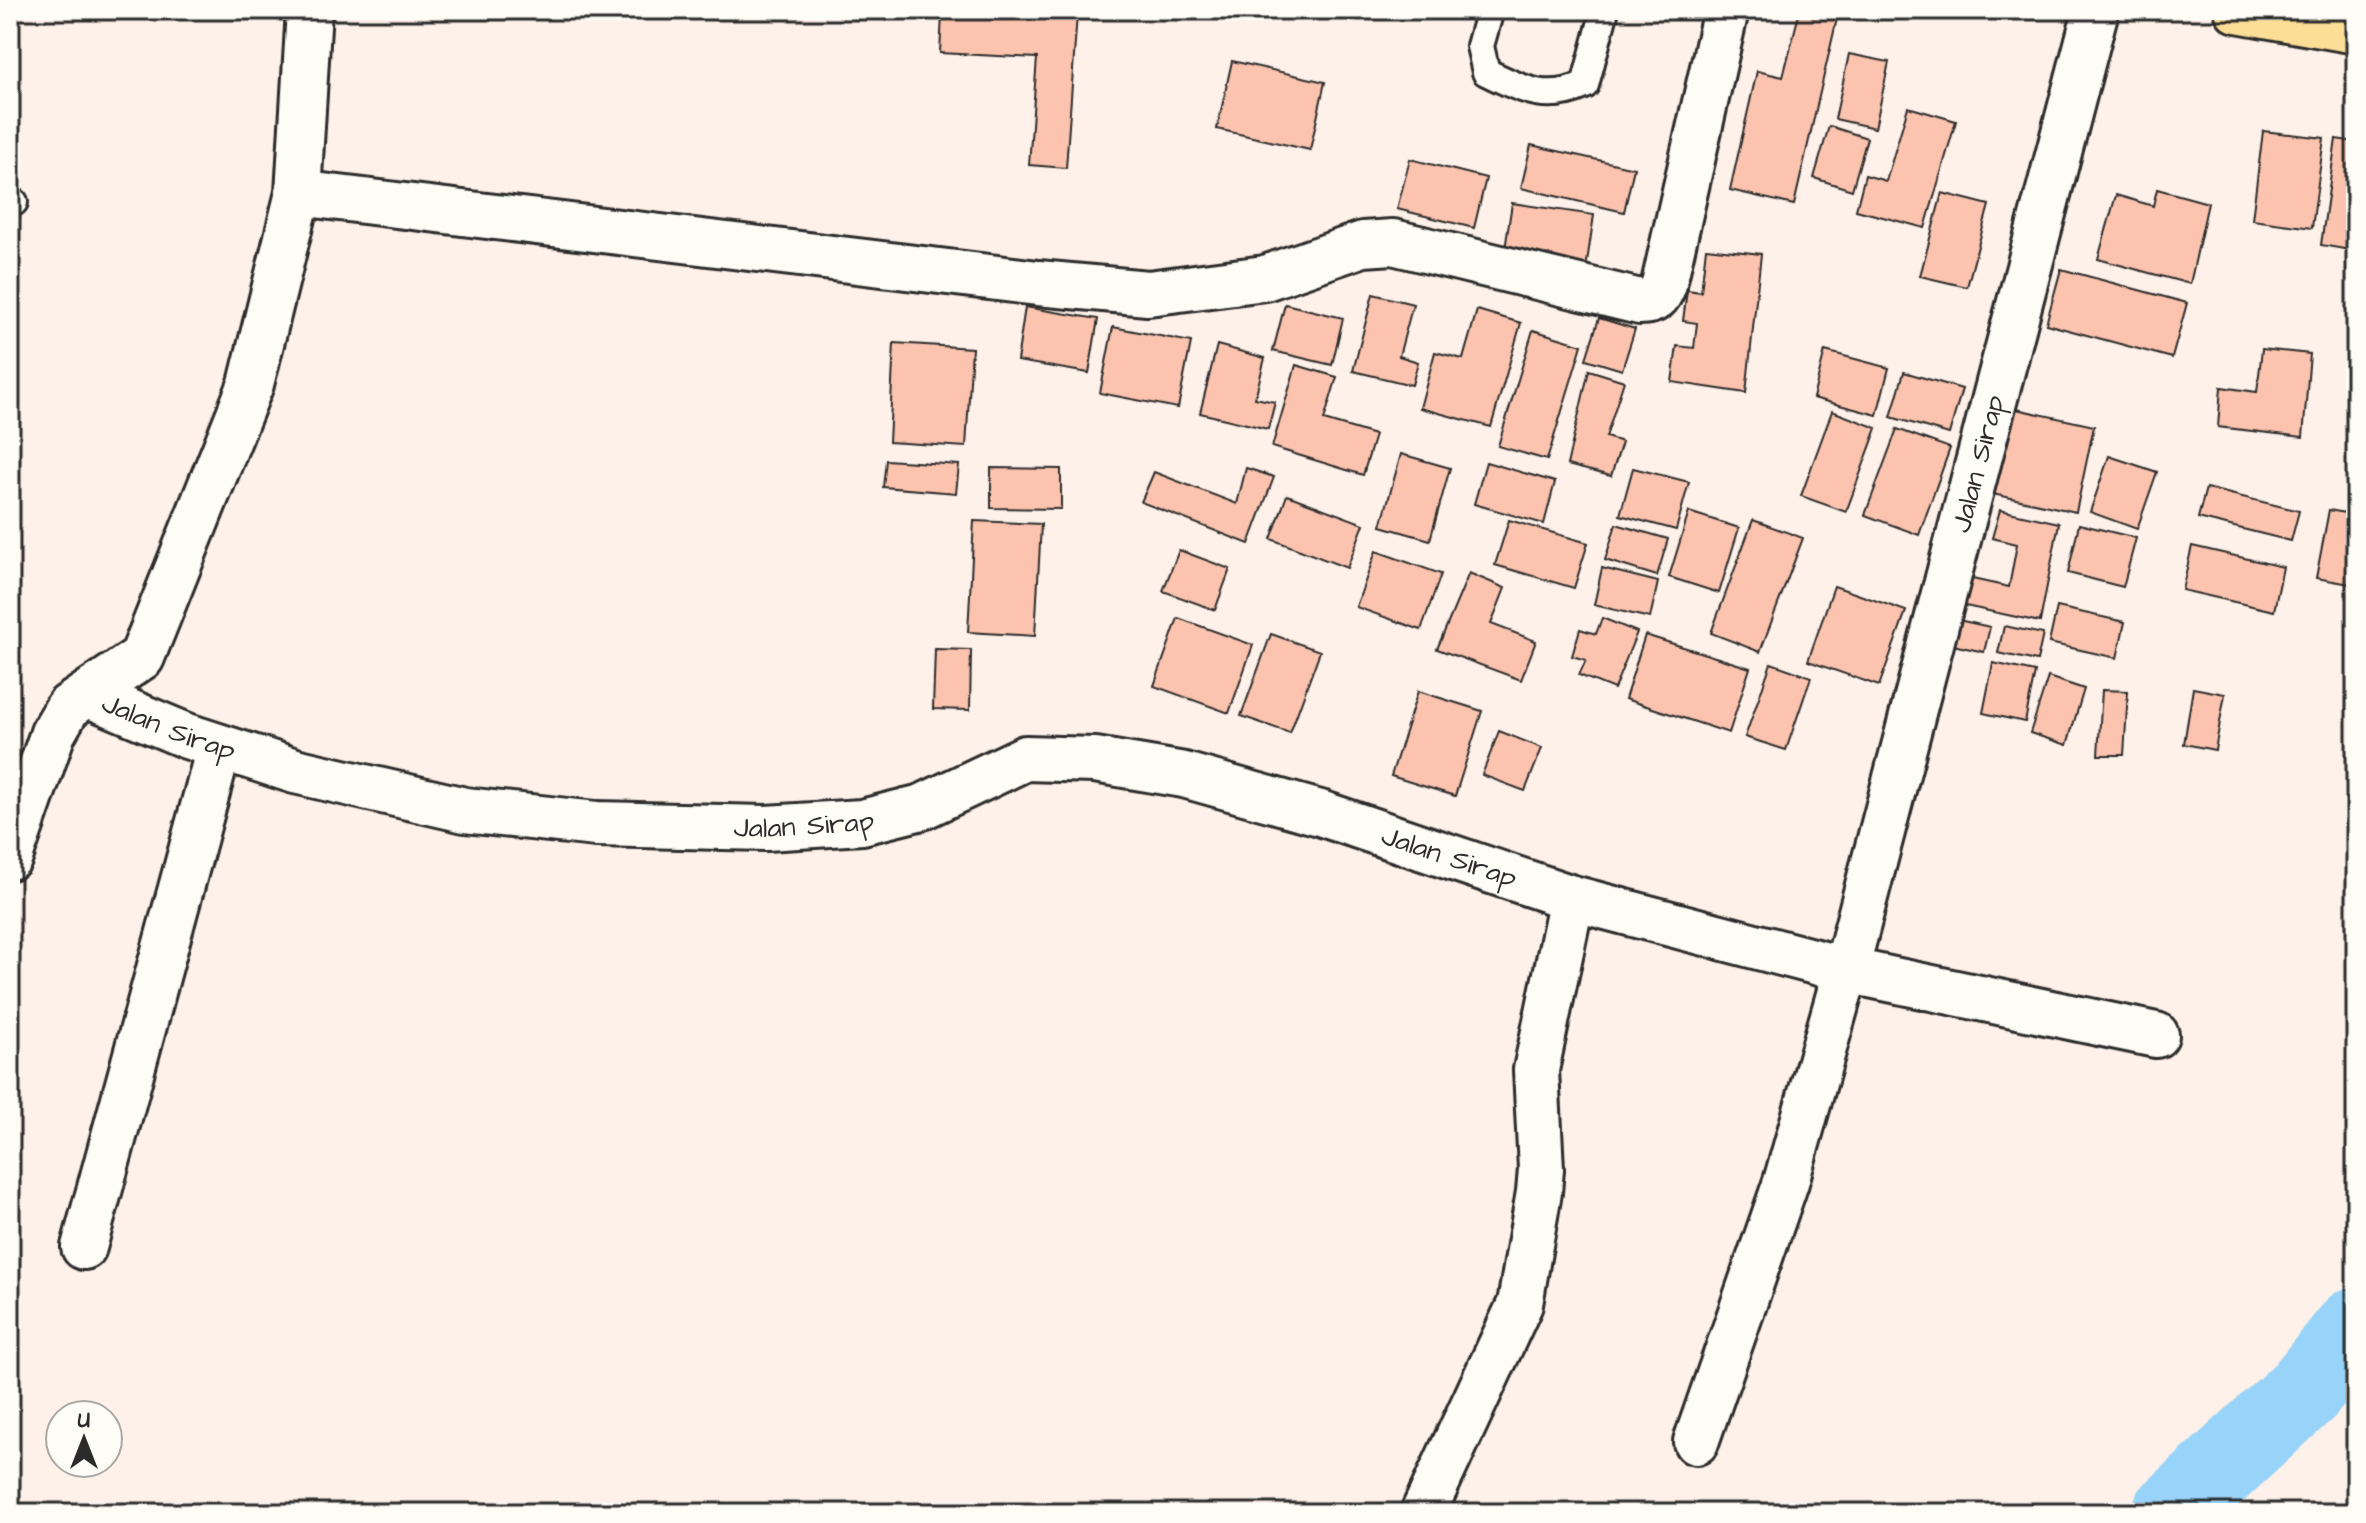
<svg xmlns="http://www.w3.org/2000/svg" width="2366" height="1523" font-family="'Architects Daughter',sans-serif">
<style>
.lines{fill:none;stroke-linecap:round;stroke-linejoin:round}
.river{stroke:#98d3f9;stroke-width:80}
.building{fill:#fcc4af;stroke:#2b2b2b;stroke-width:2}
.service-casing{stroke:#2b2b2b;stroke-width:32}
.minor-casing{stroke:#2b2b2b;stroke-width:50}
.primary-casing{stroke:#2b2b2b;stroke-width:50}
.service{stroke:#fdfcf7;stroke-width:26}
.minor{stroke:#fdfcf7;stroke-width:44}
.primary{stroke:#fdde96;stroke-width:44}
.labels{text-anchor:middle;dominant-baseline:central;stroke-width:8;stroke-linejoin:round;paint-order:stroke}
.street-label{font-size:28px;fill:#2b2b2b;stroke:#fdfcf7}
</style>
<rect width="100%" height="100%" fill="#fdf1e9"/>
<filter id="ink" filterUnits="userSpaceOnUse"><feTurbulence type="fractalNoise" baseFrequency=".0125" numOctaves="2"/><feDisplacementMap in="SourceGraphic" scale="16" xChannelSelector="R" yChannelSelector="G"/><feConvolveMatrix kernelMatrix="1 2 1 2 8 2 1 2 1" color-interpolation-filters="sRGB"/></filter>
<g filter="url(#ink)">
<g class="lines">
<!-- river -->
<polyline class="river" points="2172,1513 2305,1390 2356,1327"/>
</g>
<!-- building -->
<g class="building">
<polygon points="919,10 1039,10 1077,14 1066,168 1029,165 1037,58 940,53 942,14 919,13"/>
<polygon points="1800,10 1820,10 1838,14 1794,205 1730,190 1757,71 1783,77"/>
<polygon points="1849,54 1889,62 1875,128 1835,119"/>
<polygon points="1232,61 1325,82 1310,150 1217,129"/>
<polygon points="1908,107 1956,121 1925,228 1856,210 1865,175 1886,181"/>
<polygon points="1829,126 1867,138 1852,190 1814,178"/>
<polygon points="2263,131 2324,138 2312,228 2252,220"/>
<polygon points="2336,139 2356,142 2356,251 2321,245"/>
<polygon points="1531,145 1634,168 1624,212 1521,188"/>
<polygon points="1410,159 1486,178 1474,228 1397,209"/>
<polygon points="2157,189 2208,203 2190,284 2098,259 2116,195 2153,206"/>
<polygon points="1942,193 1989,205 1967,287 1920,276"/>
<polygon points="1512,203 1594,215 1586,269 1504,256"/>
<polygon points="1706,248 1761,254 1746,393 1672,382 1677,346 1694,348 1697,323 1683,321 1687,290 1701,292"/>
<polygon points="2061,269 2187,303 2172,358 2046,324"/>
<polygon points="1373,294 1413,304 1399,356 1418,362 1412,385 1353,371"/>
<polygon points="1285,304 1343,318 1332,365 1273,351"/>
<polygon points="1025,307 1098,319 1089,373 1017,361"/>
<polygon points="1477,310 1521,323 1491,427 1420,408 1435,352 1463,359"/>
<polygon points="1599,318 1635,329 1622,370 1586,359"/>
<polygon points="1113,327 1191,342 1178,408 1100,393"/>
<polygon points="1533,330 1582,345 1547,460 1498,446"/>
<polygon points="894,343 972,348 966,447 889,442"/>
<polygon points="1217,345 1265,358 1255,398 1275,402 1268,429 1200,413"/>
<polygon points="2262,349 2310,354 2303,437 2218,427 2221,387 2257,392"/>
<polygon points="1825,351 1889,368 1877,415 1813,398"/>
<polygon points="1296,365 1337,377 1324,420 1375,435 1363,475 1272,447"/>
<polygon points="1589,370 1624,381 1606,437 1622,442 1611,476 1567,465"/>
<polygon points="1904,372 1962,389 1949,434 1891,417"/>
<polygon points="2007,407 2094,426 2076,512 1988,493"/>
<polygon points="1832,411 1877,428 1846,512 1801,496"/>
<polygon points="1897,429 1950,448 1919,535 1865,515"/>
<polygon points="1401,454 1450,468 1430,540 1381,526"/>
<polygon points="2109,456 2157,472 2137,529 2090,512"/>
<polygon points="886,460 959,465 956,493 883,487"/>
<polygon points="1486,462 1555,482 1544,524 1474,504"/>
<polygon points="991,468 1061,469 1061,509 991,508"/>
<polygon points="1246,468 1274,477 1249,544 1141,502 1154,472 1237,504"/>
<polygon points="1633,468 1689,482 1676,530 1620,515"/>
<polygon points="2206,488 2299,511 2291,541 2198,518"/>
<polygon points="1287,495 1364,524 1347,568 1271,539"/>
<polygon points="2000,510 2059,523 2040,622 1956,604 1963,577 2009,587 2017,544 1992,538"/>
<polygon points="2329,510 2356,515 2356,585 2316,578"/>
<polygon points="1689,512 1739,528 1719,593 1669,577"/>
<polygon points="1509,520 1588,543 1574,588 1495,565"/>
<polygon points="1753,520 1803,538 1760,652 1711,633"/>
<polygon points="974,521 1041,524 1035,636 968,632"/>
<polygon points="1616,524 1668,539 1657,576 1605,560"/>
<polygon points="2079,524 2136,538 2123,587 2068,573"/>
<polygon points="2192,546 2283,567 2274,611 2182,590"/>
<polygon points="1179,550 1230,569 1215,610 1163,591"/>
<polygon points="1376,551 1441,574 1421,630 1356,607"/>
<polygon points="1602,568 1658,582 1650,618 1594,605"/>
<polygon points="1469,573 1505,588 1491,624 1536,641 1521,680 1437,649"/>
<polygon points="1834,586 1906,611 1879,686 1808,661"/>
<polygon points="2057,607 2125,622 2117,658 2049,643"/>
<polygon points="1178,618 1253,645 1229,713 1154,686"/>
<polygon points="1602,618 1637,632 1614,689 1579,675 1586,660 1572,656 1580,629 1596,634"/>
<polygon points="1949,618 1990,627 1984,652 1944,643"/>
<polygon points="2004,626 2043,634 2037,661 1998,653"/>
<polygon points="1271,634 1320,651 1290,733 1241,716"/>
<polygon points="1645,635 1750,668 1729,733 1625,699"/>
<polygon points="935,649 971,650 970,710 933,709"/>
<polygon points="1771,663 1811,677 1786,750 1745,737"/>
<polygon points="1993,663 2035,672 2025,722 1983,713"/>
<polygon points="2048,677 2084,689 2067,745 2030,733"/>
<polygon points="2193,688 2225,694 2215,750 2184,744"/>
<polygon points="2102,690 2128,691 2124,755 2098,755"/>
<polygon points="1418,691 1482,711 1455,796 1391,776"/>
<polygon points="1499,731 1542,748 1525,791 1482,775"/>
</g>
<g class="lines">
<!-- service casing -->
<g class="service-casing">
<g id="service">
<path d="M1490 10 1480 46 1486 72C1522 89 1546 103 1585 85L1605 10"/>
<polyline points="10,202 14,202"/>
</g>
</g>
<!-- minor casing -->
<g class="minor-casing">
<g id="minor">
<path d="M298 193 1038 283 1148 293 1265 278 1363 244 1393 242 1640 302C1655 302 1659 297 1664 284L1726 10"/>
<path id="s1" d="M89 695 187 736 295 771 465 810 596 824 766 828 862 822 922 807 1025 758 1095 760 1184 775 1320 813 1572 898 1846 970 2096 10"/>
<polyline points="10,857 53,733 68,707 142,657 251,384 298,193 309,10"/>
<polyline points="84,1247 219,748"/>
<polyline points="1696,1442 1786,1182 1846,970 2156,1035"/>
<polyline points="1423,1513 1520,1304 1539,1192 1541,1169 1536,1070 1572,898"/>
</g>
</g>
<!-- primary casing -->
<g class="primary-casing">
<polyline id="primary" points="2237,10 2356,31"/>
</g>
<!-- service -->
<use href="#service" class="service"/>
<!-- minor -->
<use href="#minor" class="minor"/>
<!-- primary -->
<use href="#primary" class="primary"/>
</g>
</g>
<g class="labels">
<!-- street labels -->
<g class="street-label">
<text stroke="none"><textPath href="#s1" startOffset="2342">Jalan Sirap</textPath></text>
<text stroke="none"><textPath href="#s1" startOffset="86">Jalan Sirap</textPath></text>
<text stroke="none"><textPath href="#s1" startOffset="734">Jalan Sirap</textPath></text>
<text stroke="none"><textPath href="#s1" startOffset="1406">Jalan Sirap</textPath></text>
</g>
</g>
<!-- margin -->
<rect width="2366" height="1523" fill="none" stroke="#fdfcf7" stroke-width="40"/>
<rect x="20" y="20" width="2326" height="1483" fill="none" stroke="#2b2b2b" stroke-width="3" filter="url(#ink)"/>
<!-- north arrow -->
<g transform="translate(84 1439)"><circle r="38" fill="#fdfcf7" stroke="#a9a8a5" stroke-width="2"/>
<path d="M0-6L14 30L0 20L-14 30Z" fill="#2b2b2b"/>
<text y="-12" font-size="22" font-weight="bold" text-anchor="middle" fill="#2b2b2b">U</text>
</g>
</svg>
